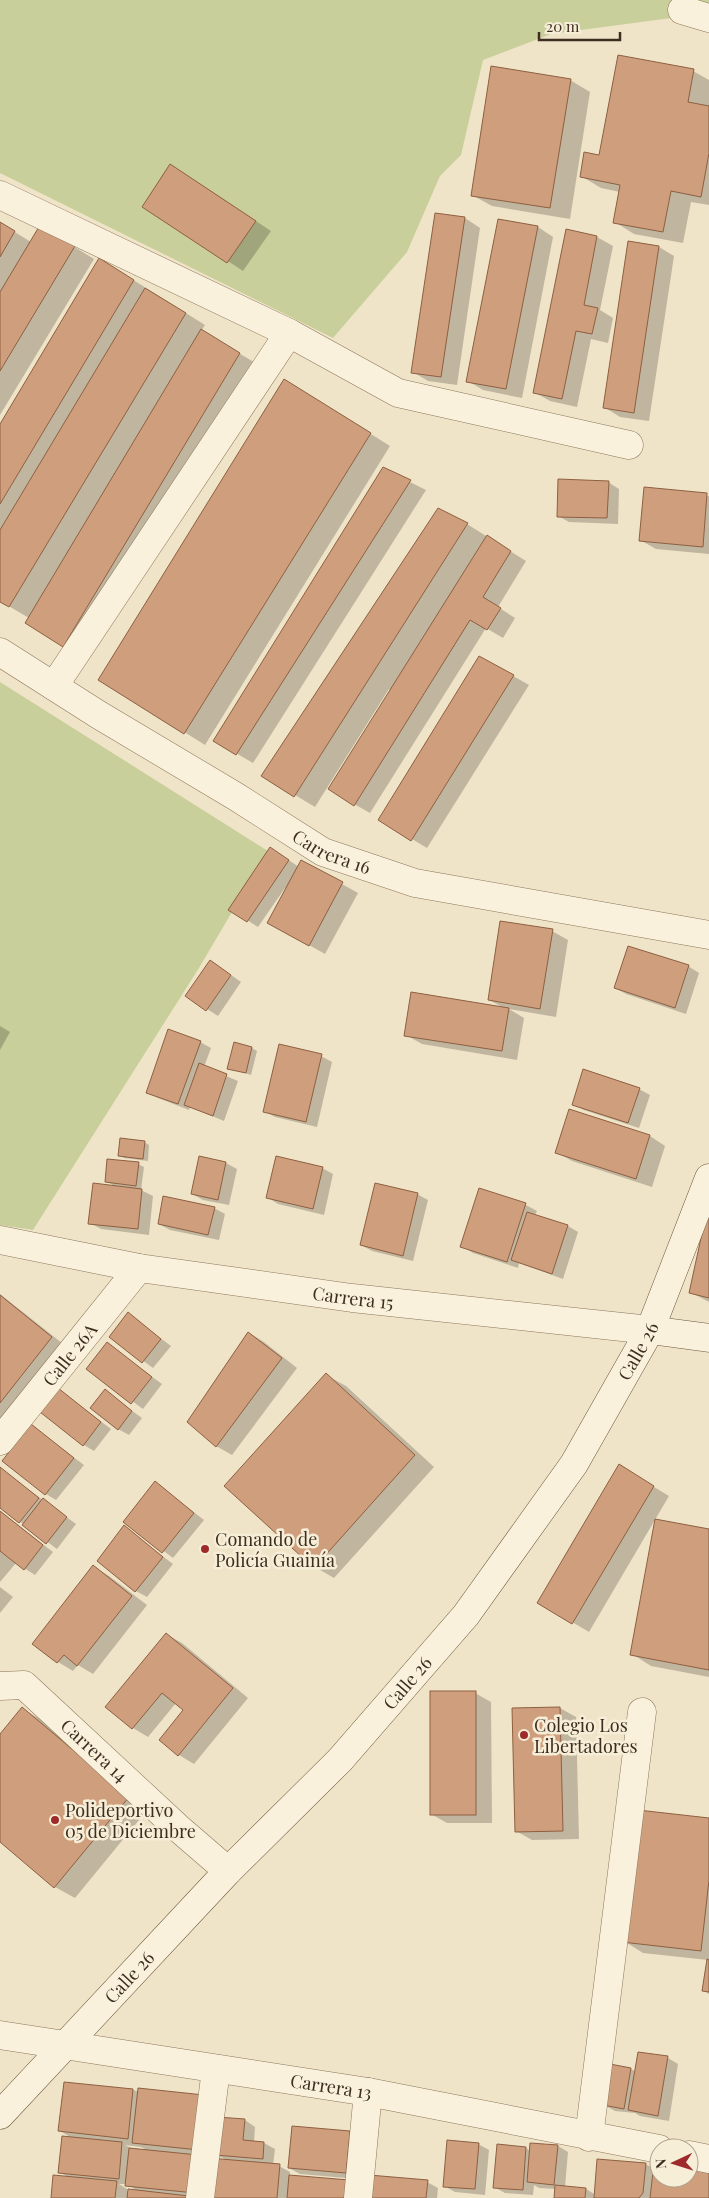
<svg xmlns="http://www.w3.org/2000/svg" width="709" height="2198" font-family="'Playfair Display',serif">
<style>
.green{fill:#c9cf9b}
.shadow{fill:#0003;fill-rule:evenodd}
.building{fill:#cf9f7d;stroke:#8d5f41}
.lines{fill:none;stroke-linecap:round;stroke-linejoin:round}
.street-casing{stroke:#8d765c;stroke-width:29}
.secondary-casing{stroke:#6f573f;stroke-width:29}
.street{stroke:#faf1dc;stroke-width:28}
.secondary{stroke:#faf1dc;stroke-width:28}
.poi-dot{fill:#9e2a2b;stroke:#f7eed8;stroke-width:2}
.labels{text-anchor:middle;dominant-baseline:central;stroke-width:5;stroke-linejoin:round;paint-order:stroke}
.street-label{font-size:18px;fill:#3d2e20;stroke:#f7eed8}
.poi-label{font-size:18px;fill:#3d2e20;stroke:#f7eed8;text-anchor:start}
</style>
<rect width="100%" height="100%" fill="#f0e4c8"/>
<!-- green -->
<g class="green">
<polygon points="0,0 709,0 709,13 551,34 483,60 461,155 440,176 407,252 333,338 0,173"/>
<polygon points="0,682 268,851 199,968 33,1230 0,1225"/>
</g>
<!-- shadow -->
<g class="shadow">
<polygon points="693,71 709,80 709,205 691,202 683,243 634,234 615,222 620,192 601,188 581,176"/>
<polygon points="570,80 590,92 570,219 492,206 472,195"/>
<polygon points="171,165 271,231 243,271 144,206"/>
<polygon points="465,218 480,228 457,385 428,381 413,372"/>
<polygon points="0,223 31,242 60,238 94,259 0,415"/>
<polygon points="538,227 553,237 522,398 483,390 468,381"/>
<polygon points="567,231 597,237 613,246 600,310 613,318 608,343 591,339 577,407 550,401 534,392"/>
<polygon points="659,247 674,256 649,421 620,417 604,407"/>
<polygon points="119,271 205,325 201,331 259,365 84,657 27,623 29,618 0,601 0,426"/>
<polygon points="285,380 390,446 205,745 100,679"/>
<polygon points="384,469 426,490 253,763 215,741"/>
<polygon points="608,482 619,489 618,524 569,522 558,516"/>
<polygon points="645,489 709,496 709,554 656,549 640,540"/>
<polygon points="467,524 526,561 498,607 515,618 503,638 486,628 370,813 354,804 391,691 389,689 315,807 295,795"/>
<polygon points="480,657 529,685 427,848 412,839"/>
<polygon points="281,855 299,867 342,884 358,893 325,954 284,931 286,889 285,888 258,927 230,909"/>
<polygon points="552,931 568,940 556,1017 509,1009 524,1018 517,1060 422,1044 406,1035 504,1008 489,1000"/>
<polygon points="688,966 699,973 686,1014 626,994 615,988"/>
<polygon points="221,968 241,982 218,1016 187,996"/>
<polygon points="0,1026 10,1032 0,1050"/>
<polygon points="200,1042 211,1048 204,1067 238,1081 224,1121 190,1107 189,1110 158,1098 147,1092"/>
<polygon points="252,1048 257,1051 251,1075 229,1068"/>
<polygon points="321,1056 332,1062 317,1127 275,1117 264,1111"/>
<polygon points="639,1089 650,1095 639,1128 584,1110 573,1104"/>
<polygon points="570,1110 650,1136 665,1146 652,1187 572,1161 556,1152"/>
<polygon points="144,1142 149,1145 148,1161 124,1158 119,1155"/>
<polygon points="200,1157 226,1163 237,1169 229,1205 203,1200 192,1194"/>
<polygon points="138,1164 144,1167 141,1190 153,1196 149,1235 101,1229 90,1223 116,1187 106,1181"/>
<polygon points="322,1168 333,1174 324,1215 278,1204 267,1197"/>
<polygon points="480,1190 526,1205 537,1211 535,1215 568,1226 578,1232 563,1279 519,1263 518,1268 473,1253 462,1246"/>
<polygon points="417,1194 428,1200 413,1261 372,1251 361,1245"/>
<polygon points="214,1208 225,1214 219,1240 170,1230 159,1224"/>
<polygon points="709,1209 709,1302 690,1292"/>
<polygon points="0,1294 67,1347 0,1425"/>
<polygon points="128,1314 171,1346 153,1368 110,1337"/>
<polygon points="249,1333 264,1342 297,1368 232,1455 216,1446"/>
<polygon points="107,1344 162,1384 143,1409 88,1369"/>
<polygon points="326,1375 346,1386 434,1467 334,1578 315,1567"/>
<polygon points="59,1390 111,1429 94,1451 84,1445"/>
<polygon points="105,1391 142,1418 129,1435 118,1429"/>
<polygon points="31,1426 84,1465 56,1500 46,1494"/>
<polygon points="619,1466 669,1496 589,1632 538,1602"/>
<polygon points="0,1469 76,1524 57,1549 0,1507"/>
<polygon points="156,1483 204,1520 173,1558 125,1522"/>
<polygon points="0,1511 53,1552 35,1575 16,1563 0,1582"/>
<polygon points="124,1527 173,1564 147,1597 136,1591 99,1561"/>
<polygon points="709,1530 709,1677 651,1666 632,1654"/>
<polygon points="94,1567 109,1576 147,1605 93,1674 78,1665 73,1671 58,1662 34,1644"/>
<polygon points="0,1587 13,1597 0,1613"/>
<polygon points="166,1634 182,1643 248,1698 194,1764 179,1755 185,1710 176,1703 148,1737 133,1728 107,1707"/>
<polygon points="475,1693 491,1702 492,1823 447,1823 431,1814"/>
<polygon points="560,1708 576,1717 579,1839 532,1840 516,1831"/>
<polygon points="22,1709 42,1720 148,1809 75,1898 55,1887 0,1840 0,1736"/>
<polygon points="709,1820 709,1994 704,1991 708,1960 643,1953 624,1941"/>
<polygon points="639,2053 668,2058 678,2064 669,2121 640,2116 635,2113 615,2111 604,2105 611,2065 631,2069 636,2072"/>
<path d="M133 2090 218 2118 245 2120 255 2127 254 2142 264 2143 275 2149 273 2165 279 2166 290 2172V2176L358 2198H52L69 2178 60 2172 72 2138 60 2131ZM125 2145 141 2147 149 2151 133 2149ZM215 2154 228 2161 214 2160ZM119 2184H127L139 2192 127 2191V2189Z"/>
<polygon points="349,2133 360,2139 357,2179 300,2174 289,2168"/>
<polygon points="478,2144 489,2150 485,2195 455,2192 444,2186"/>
<polygon points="558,2146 568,2152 565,2187 586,2189 596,2195 645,2164 655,2169 659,2164 659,2178 689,2178 709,2198 555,2198 556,2189 539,2188 534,2185 533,2195 505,2193 494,2187 526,2148 530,2151"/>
<polygon points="427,2182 438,2188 437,2198 369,2198"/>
</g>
<!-- building -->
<g class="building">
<polygon points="618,55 694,69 688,102 709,106 709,153 701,197 671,191 663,232 613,223 620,185 580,177 584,152 599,155"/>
<polygon points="491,66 571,79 550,208 471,196"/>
<polygon points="170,164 256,221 227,263 142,207"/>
<polygon points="435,213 465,217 441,377 411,373"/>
<polygon points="498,219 538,226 506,389 466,382"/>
<polygon points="0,222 15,231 0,257"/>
<polygon points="40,225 75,246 0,371 0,292"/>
<polygon points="566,229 597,236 584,305 598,308 592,334 576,331 562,399 533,393"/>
<polygon points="628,241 659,246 634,413 603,408"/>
<polygon points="99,258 134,280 0,504 0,424"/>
<polygon points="145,288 186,313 9,607 0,602 0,530"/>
<polygon points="201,329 240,353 63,647 25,623"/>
<polygon points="284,379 371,433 184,734 98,680"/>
<polygon points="383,467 411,480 236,755 213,741"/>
<polygon points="558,479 609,481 607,518 557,517"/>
<polygon points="644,487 707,493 703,547 639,541"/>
<polygon points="438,508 468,523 294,797 261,776"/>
<polygon points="487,535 511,551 483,597 501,608 487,630 470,620 354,806 328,789"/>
<polygon points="479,656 514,675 411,841 378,820"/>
<polygon points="270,847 289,860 247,922 228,910"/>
<polygon points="301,860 343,882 309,946 267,923"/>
<polygon points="500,921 553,929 540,1009 488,1000"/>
<polygon points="628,946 689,965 675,1008 614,988"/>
<polygon points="210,960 231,975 206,1011 185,996"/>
<polygon points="411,992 509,1008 502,1051 404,1036"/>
<polygon points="168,1029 201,1041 178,1104 146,1093"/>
<polygon points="234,1042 252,1047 246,1073 227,1069"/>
<polygon points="279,1044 322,1054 306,1122 263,1112"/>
<polygon points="199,1063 227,1074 213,1116 184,1105"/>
<polygon points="583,1069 640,1088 628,1123 572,1105"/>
<polygon points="569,1109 650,1135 636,1179 555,1153"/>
<polygon points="120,1138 145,1141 143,1159 118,1156"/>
<polygon points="199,1156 226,1162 218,1200 191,1194"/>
<polygon points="276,1156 323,1167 313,1209 266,1198"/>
<polygon points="107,1159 139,1162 136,1186 105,1182"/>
<polygon points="93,1183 142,1189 138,1229 88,1224"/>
<polygon points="375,1183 418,1193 403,1256 360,1245"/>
<polygon points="479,1188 526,1203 507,1262 460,1247"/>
<polygon points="163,1196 215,1207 208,1235 158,1224"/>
<polygon points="708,1206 709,1206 709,1298 689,1293"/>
<polygon points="527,1212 568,1225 552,1274 511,1260"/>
<polygon points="0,1295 52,1337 0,1403"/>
<polygon points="128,1312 161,1339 142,1363 109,1337"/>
<polygon points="248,1332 282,1358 216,1447 187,1422"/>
<polygon points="107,1342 152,1377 131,1404 86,1369"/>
<polygon points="326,1373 415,1455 314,1568 224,1486"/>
<polygon points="58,1388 101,1422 83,1446 40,1412"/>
<polygon points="105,1389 132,1411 118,1430 90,1408"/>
<polygon points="31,1424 74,1458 45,1495 2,1461"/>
<polygon points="619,1464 654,1486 572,1624 537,1603"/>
<polygon points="0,1467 39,1498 19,1523 0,1508"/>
<polygon points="155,1481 194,1513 162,1553 123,1522"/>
<polygon points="43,1498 67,1517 46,1544 22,1525"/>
<polygon points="0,1511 43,1545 24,1570 0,1551"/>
<polygon points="655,1519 709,1529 709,1670 630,1655"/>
<polygon points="124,1525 163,1557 135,1592 97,1561"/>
<polygon points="93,1565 132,1596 77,1666 64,1655 57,1663 32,1644"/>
<polygon points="166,1633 233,1688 178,1756 159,1740 183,1710 162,1693 132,1729 105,1707"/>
<rect x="430" y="1691" width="46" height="124"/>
<polygon points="22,1707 129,1797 54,1888 0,1842 0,1734"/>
<polygon points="560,1707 563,1831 515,1832 512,1708"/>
<polygon points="638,1810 709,1818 709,1880 701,1951 622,1942"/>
<polygon points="707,1959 709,1960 709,1992 702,1991"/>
<polygon points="638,2052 668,2056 658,2116 628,2110"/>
<polygon points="610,2064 631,2068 624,2109 603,2105"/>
<polygon points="64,2082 133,2089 128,2139 58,2131"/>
<polygon points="138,2088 204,2095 199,2150 132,2143"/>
<polygon points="217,2117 245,2119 243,2140 264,2142 263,2159 215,2155"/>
<polygon points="292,2126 350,2131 346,2173 288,2168"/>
<polygon points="62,2136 122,2142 119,2179 58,2173"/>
<polygon points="447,2140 479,2143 475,2189 443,2187"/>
<polygon points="530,2143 558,2145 554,2185 527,2182"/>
<polygon points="497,2144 526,2147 523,2190 493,2188"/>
<polygon points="129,2148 198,2155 195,2193 125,2186"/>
<polygon points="209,2158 280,2164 277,2198 206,2198"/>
<polygon points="597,2159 646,2163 643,2193 639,2198 594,2198"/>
<polygon points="654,2163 659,2163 659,2178 689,2178 689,2167 709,2170 709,2198 650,2198"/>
<polygon points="53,2175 117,2181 115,2198 51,2198"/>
<polygon points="289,2175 349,2180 347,2198 287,2198"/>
<polygon points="369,2175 428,2180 426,2198 367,2198"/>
<polygon points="555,2185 586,2188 585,2198 554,2198"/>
<polygon points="128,2189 189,2196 189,2198 127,2198"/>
</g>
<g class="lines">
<!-- street casing -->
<g class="street-casing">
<g id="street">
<polyline points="682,10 709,18"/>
<polyline points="0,195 289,333 398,393 629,445"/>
<path id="s1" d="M0 652 99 715 235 796 323 852 415 883 709 935"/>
<polyline points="54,686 289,333"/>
<path id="s2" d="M0 1240 139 1268 352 1298 650 1330"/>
<path id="s3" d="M0 1441 139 1268"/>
<path id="s4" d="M0 1686 24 1685 177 1827 228 1871"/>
<path id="s5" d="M0 2035 368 2092 659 2149"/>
<polyline points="589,2137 642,1712"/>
<polyline points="689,2155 709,2159"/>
<polyline points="200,2198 216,2069"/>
<polyline points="358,2198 368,2092"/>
</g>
</g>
<!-- secondary casing -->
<g class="secondary-casing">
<g id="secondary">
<polyline points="650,1330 709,1338"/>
<path id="s6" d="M0 2115 228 1871 340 1760 466 1615 574 1464 650 1330 709 1178"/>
</g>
</g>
<!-- street -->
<use href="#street" class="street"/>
<!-- secondary -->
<use href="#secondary" class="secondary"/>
</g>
<!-- markers -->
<g class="poi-dot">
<circle cx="205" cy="1549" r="5"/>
<circle cx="524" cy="1735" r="5"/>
<circle cx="55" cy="1820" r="5"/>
</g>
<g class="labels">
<!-- street labels -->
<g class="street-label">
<text stroke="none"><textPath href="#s1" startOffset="388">Carrera 16</textPath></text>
<text stroke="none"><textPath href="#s2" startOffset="358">Carrera 15</textPath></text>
<text stroke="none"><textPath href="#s6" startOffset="999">Calle 26</textPath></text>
<text stroke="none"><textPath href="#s3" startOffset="111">Calle 26A</textPath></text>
<text stroke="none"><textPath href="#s6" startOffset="594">Calle 26</textPath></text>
<text stroke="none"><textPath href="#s4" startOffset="120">Carrera 14</textPath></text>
<text stroke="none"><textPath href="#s6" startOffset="189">Calle 26</textPath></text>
<text stroke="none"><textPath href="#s5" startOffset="335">Carrera 13</textPath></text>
</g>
<!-- poi labels -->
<g class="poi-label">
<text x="215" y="1539">Comando de<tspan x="215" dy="21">Policía Guainía</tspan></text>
<text x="534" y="1725">Colegio Los<tspan x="534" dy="21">Libertadores</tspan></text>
<text x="65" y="1810">Polideportivo<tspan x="65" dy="21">05 de Diciembre</tspan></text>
</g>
</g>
<!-- north arrow -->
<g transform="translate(674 2163) rotate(266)"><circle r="24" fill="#f7eed8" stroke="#ada18e"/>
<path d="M0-4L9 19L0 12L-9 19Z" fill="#9e2a2b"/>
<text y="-8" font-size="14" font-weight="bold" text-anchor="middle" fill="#3d2e20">N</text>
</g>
<!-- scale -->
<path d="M539 32v8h81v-8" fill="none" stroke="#3d2e20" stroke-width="2.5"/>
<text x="546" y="32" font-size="15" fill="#3d2e20" stroke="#f7eed8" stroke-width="4" paint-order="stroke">20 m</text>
</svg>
